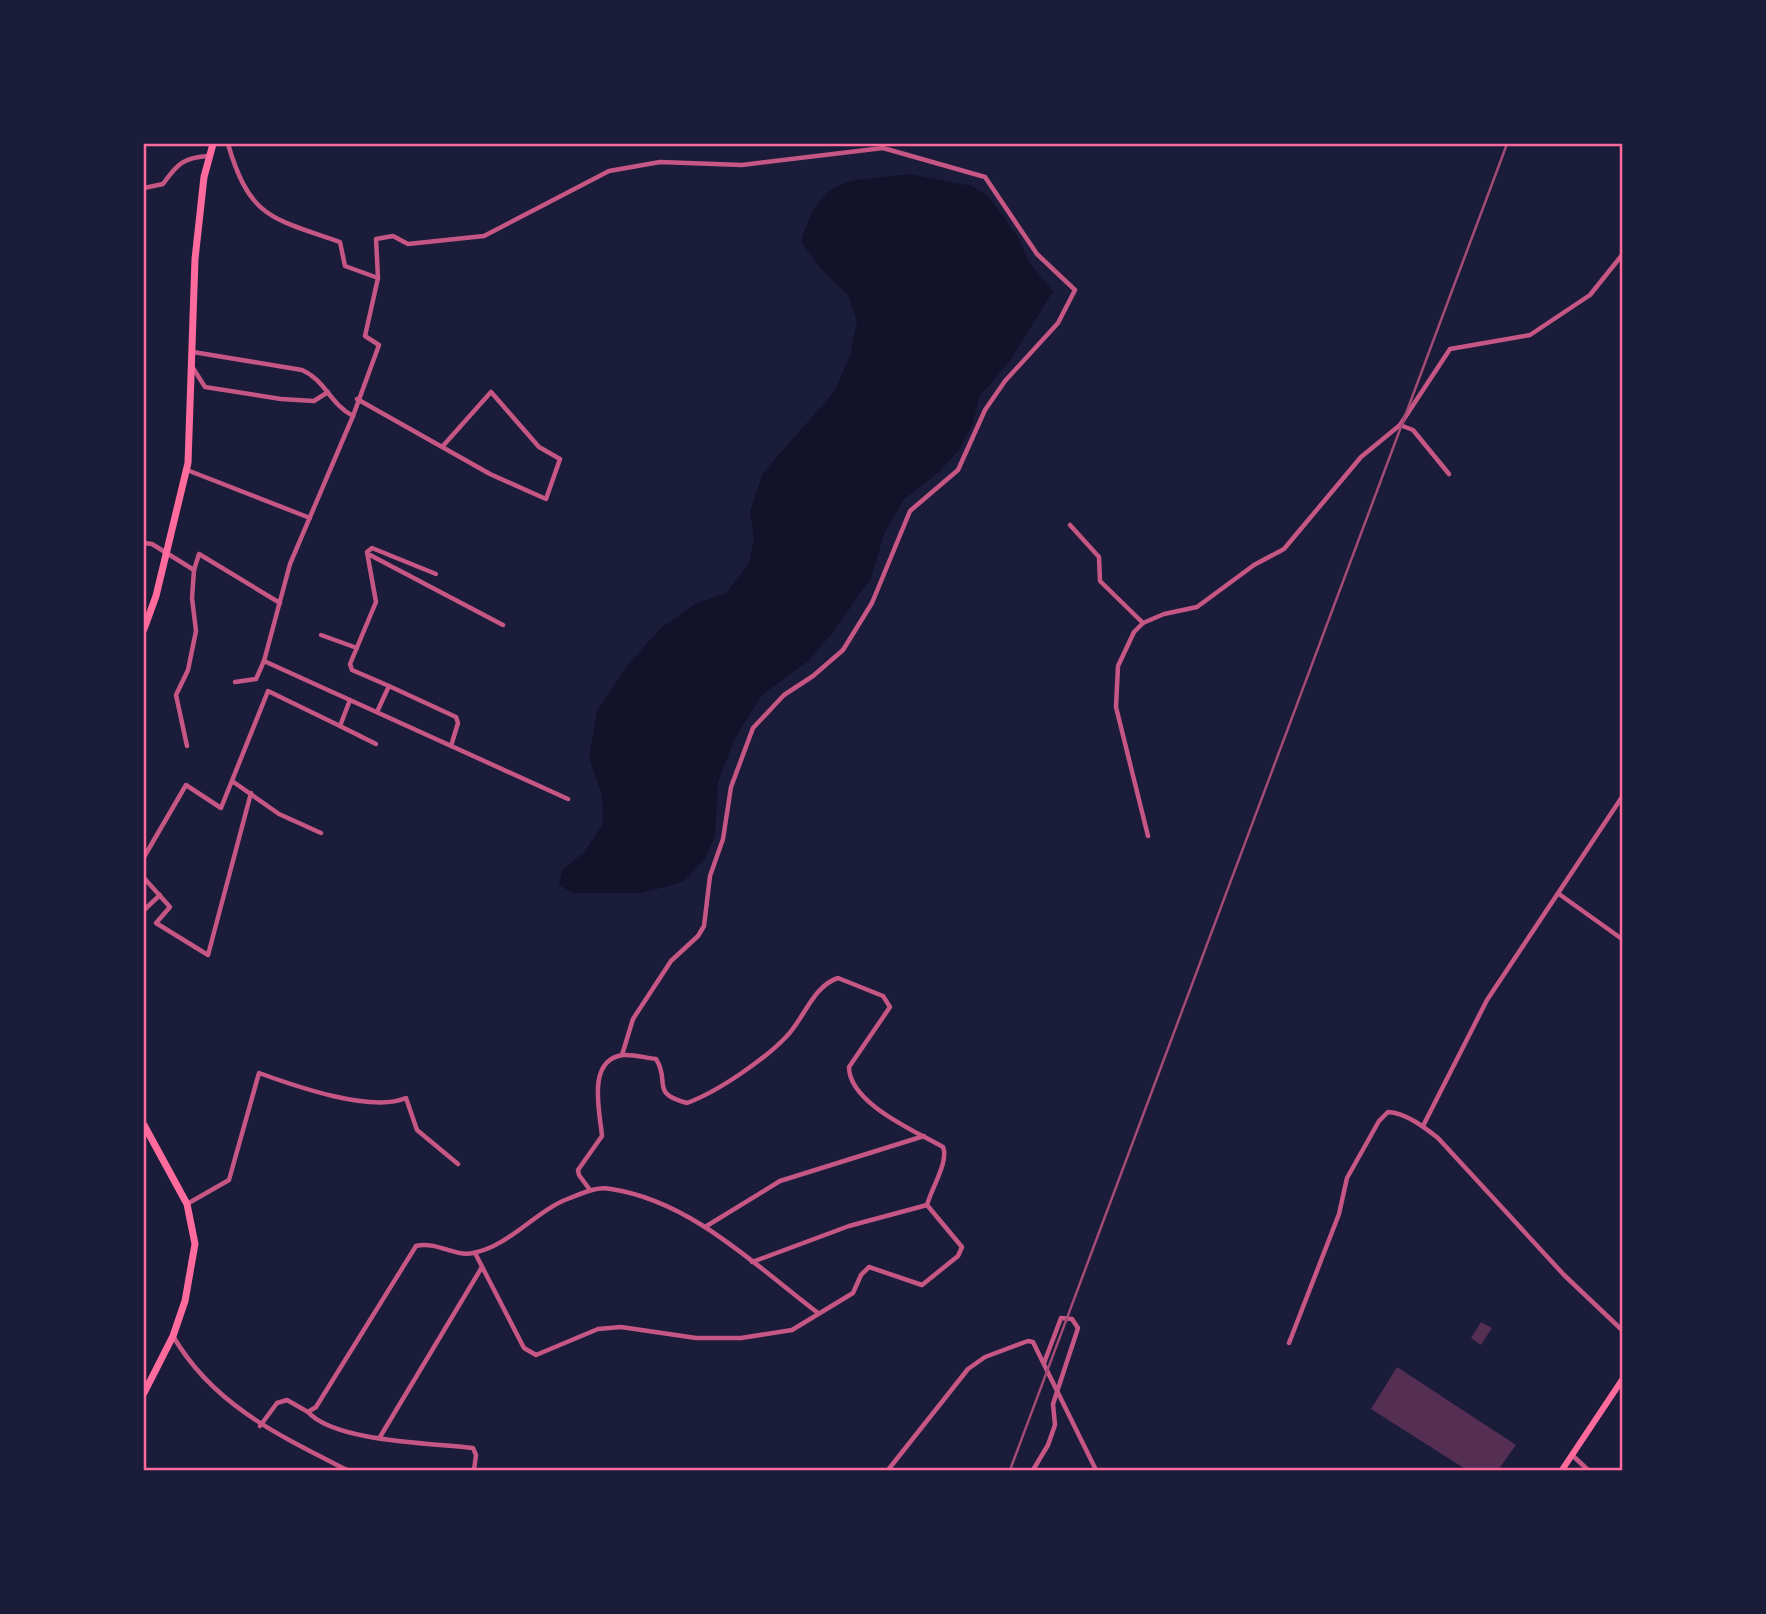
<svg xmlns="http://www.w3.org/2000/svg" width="1766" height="1614" font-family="'Roboto Condensed',sans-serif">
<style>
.water{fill:#12122b}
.building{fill:#542f53}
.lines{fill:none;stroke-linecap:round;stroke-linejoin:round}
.minor{stroke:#c65784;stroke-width:4.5}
.secondary{stroke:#ff6b9d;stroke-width:6}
.primary{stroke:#ff6b9d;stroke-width:7}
.rail{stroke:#a44b75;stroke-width:2.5}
.neatline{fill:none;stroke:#ff6b9d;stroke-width:2.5}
</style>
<rect width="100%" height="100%" fill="#1b1b3a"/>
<!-- water -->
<path class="water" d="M909 174 972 186 988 196 1018 237 1029 262 1053 291 1010 361 979 397 973 424 958 451 939 472 904 499 884 534 871 578 833 632 807 662 762 695 735 738 718 782 715 836 704 860 683 882 641 893H573L559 885 562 870 584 852 603 824 602 795 589 758 597 711 627 666 660 629 695 604 726 593 749 563 754 539 750 511 763 473 834 392 850 355 857 322 848 295 825 273 801 242C822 174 846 182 909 174Z"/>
<!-- building -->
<g class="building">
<polygon points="1481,1322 1492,1328 1481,1345 1471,1338"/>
<polygon points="1397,1367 1516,1445 1498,1470 1467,1470 1371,1409"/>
</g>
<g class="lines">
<!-- minor -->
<g class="minor">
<path d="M144 188 163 184C177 164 184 157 209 156"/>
<polyline points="378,278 376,239 393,236 408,244 484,236 609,171 660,162 742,165 883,148 985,177 1037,254 1075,290 1058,323 1005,381 985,410 958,470 910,511 872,603 843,650 813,676 784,695 753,728 731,787 723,839 710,876 704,926 698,936 671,961 633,1019 622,1055"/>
<path d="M193 352 302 370C325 380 331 405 353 416L379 345 365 336 378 278 345 266 340 242C272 218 250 219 228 144"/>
<polyline points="193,368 205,387 281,399 314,401 328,392"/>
<polyline points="357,399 490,474 546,499 560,459 539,447 491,392 442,447"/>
<polyline points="353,416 290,564 264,661 568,799"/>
<polyline points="1400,425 1413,430 1449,474"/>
<polyline points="187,470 310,518"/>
<polyline points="1070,525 1099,557 1100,581 1143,623"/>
<polyline points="144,543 152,544 194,570 199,554 280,603"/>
<polyline points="370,555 503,625"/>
<polyline points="321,635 357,648"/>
<polyline points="235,682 256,679 264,661"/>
<polyline points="389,686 352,670 350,664 376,602 367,552 372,548 436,574"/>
<polyline points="350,700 340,726 376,744"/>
<polyline points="377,712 389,686 456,717 458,723 451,746"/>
<polyline points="187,746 176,695 188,670 196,631 192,598 194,570"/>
<polyline points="232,781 279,814 321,833"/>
<polyline points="1148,836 1116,707 1118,666 1134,632 1143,623 1164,614 1197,607 1254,565 1284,549 1361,457 1400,425 1450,349 1530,335 1590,295 1622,255"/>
<polyline points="144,857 186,785 221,808 268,691 340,726"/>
<polyline points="144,878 170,907 156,923 208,955 251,793"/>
<polyline points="1559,894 1622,939"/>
<polyline points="144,910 160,895"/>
<polyline points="1423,1126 1487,1000 1622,797"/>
<path d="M187 1204 229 1180 259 1073C295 1086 371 1113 406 1098L417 1130 458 1164"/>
<polyline points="705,1227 780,1181 924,1136"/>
<path d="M475 1253 524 1348 536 1355 598 1329 621 1327 696 1338H741L792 1330 853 1293 861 1275 869 1267 922 1285 958 1256 962 1247 927 1205C932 1187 949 1161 943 1147 915 1131 849 1103 849 1067L890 1007 883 996 838 978C813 986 804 1019 786 1037 764 1060 717 1092 687 1103 649 1093 671 1082 656 1059 646 1058 633 1054 623 1055 586 1060 600 1112 602 1136L578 1170 579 1175 590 1190"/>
<polyline points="752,1262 849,1226 927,1205"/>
<path d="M173 1336C213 1405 280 1436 347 1470"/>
<path d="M1289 1343 1339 1214 1347 1178 1379 1121 1388 1112C1406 1113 1424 1127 1438 1138L1564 1275 1622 1330"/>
<path d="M308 1412C335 1442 432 1443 473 1448L476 1455 474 1470"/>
<path d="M260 1426 277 1403 287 1400 308 1412 316 1407 416 1246C437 1241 454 1257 473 1253 510 1246 536 1210 570 1198 583 1193 597 1186 611 1189 691 1201 756 1266 818 1313"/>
<polyline points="380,1437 482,1267"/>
<polyline points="1572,1455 1588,1470"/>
<polyline points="888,1470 968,1369 985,1357 1028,1341 1033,1342 1096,1470"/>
<polyline points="1033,1470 1048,1445 1055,1425 1053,1404 1078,1328 1072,1319 1061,1318 1044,1363"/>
</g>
<!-- secondary -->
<polyline class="secondary" points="1562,1470 1622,1380"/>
<!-- primary -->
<g class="primary">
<polyline points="144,629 156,596 188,463 195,259 204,177 213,144"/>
<polyline points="144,1125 187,1204 195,1244 185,1301 173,1336 144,1393"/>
</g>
<!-- rail -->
<polyline class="rail" points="1010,1470 1507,144"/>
</g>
<!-- border -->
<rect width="1766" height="1614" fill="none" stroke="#1b1b3a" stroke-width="290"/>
<rect x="145" y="145" width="1476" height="1324" class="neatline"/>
</svg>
